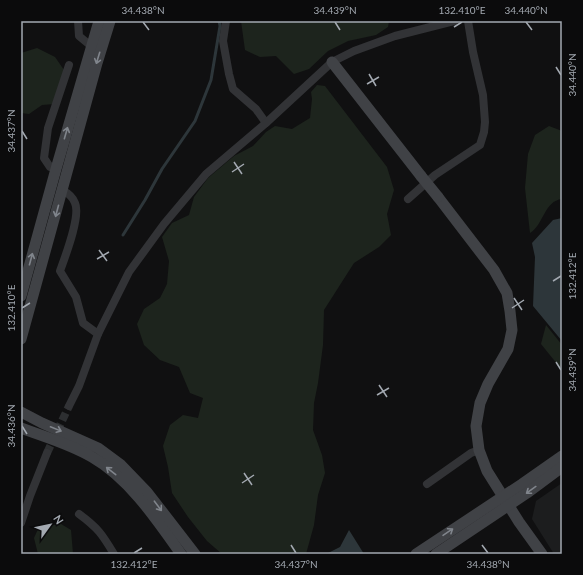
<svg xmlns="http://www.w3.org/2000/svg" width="583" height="575" font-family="Lato,sans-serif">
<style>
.built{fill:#1c1d1e}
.green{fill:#1d241d}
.water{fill:#2d363a}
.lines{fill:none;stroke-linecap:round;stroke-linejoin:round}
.stream{stroke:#2d363a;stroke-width:3}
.street-tunnel{stroke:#2d2f31;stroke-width:8;stroke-dasharray:8 4;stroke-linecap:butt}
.street{stroke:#323336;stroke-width:8}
.secondary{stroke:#404246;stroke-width:11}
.secondary-bridge{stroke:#404246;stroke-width:11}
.oneway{stroke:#80858c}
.ticks{fill:none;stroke:#a3a9b1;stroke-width:1.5}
.neatline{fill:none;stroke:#a3a9b1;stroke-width:1.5}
.ticks-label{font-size:10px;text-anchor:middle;fill:#a3a9b1}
</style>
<rect width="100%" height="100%" fill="#101011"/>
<!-- built -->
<polygon class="built" points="562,483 562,554 554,554 532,519 536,501"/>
<!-- green -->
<g class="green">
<polygon points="241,21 389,21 388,27 376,35 348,41 328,51 309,69 294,74 276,56 260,57 245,50"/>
<polygon points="37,48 55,57 64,70 54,104 42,105 29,114 21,113 21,53"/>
<polygon points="317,85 325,86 387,167 394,190 387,214 391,235 379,247 354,263 324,310 323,345 318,383 314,403 313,430 322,455 325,473 318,495 314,525 306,554 222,554 207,541 188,517 172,493 168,467 163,446 170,425 183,415 198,418 203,398 190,393 179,367 160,360 144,345 137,324 144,309 160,298 167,284 169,261 162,237 172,223 189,215 194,197 208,178 234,156 253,146 266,132 275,126 292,129 310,118 312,99 311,92"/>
<path d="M549 126 562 131V199C544 201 544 224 530 233L525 188 528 154 535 135Z"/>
<polygon points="546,325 562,345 562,370 541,344"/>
<polygon points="61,524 71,530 73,554 38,554 34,538 39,527"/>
</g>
<!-- water -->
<g class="water">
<polygon points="562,218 562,341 533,306 535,257 532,243 553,220"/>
<polygon points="349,530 364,554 326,554 340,547"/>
</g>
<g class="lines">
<!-- stream -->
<polyline class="stream" points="123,235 145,200 162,169 195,121 211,80 220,26 219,21"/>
<!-- street-tunnel -->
<polyline class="street-tunnel" points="47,453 69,406"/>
<!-- street -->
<g class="street">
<polyline points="78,21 79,36 91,46"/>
<polyline points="226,21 223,41 229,74 233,89 256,109 266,123"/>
<polyline points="56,169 50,167 44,158 48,128 69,65"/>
<path d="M62 190C68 193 73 197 75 203 81 216 65 257 60 271L76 297 83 323 98 334"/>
<polyline points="408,199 435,175 480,145 484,132 485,122 483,95 473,52 468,21"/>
<polyline points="69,406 79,386 98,334 129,272 164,224 206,174 266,123 332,62 354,51 395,36 454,21"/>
<polyline points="427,484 471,453 479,450"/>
<path d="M79 514C98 528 102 534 114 554"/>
<polyline points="21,523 30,496 47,453"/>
</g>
<!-- secondary -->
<g class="secondary">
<polyline points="332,62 421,176"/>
<polyline points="438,197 494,270 507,293 510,311 512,330 508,349 488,384 480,403 476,426 479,450 487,471 519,522 542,554"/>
<polyline points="21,296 56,169 99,21"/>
<polyline points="21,339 97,63 110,21"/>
<polyline points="21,412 42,423 98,448 121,465 147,492 195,554"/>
<path d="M21 428C45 437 70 444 92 457 129 478 157 520 181 554"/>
<polyline points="416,554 522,484 562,456"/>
<polyline points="436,554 527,493 562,467"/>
</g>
<!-- secondary-bridge -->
<polyline class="secondary-bridge" points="421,176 438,197"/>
</g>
<!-- one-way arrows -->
<defs><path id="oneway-shaft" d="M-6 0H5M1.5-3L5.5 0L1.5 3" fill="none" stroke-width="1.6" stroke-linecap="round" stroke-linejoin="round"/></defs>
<g class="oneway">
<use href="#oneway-shaft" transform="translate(98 58) rotate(107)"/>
<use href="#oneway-shaft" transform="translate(66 133) rotate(-74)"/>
<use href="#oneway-shaft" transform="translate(57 211) rotate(105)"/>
<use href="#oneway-shaft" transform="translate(31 259) rotate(-75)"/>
<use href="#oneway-shaft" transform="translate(56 429) rotate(22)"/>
<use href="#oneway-shaft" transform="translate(111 471) rotate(-142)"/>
<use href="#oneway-shaft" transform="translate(531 490) rotate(144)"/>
<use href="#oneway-shaft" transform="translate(158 506) rotate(53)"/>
<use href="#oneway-shaft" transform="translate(448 532) rotate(-34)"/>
</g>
<!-- ticks -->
<path class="ticks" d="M143 22 149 30M335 22 340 30M526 22 532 30M454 27 462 22M556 67 561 75M369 74 376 86M367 84 379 77M22 131 27 139M234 162 242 174M232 172 244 164M99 250 107 261M97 259 109 252M553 281 561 276M514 298 522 310M22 308 30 303M512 308 524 300M556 362 561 370M379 385 387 397M377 395 389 388M22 426 27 434M244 473 252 485M242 483 254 475M291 545 296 553M482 545 488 553M134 553 142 548"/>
<!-- border -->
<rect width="583" height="575" fill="none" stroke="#0b0b0c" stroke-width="44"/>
<!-- north arrow -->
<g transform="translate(50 525) rotate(57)" stroke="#0b0b0c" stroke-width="3" paint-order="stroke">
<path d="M0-3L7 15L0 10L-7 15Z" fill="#a3a9b1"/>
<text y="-6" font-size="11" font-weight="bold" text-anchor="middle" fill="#a3a9b1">N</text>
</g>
<rect x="22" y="22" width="539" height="531" class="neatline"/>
<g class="ticks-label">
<text x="143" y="14">34.438°N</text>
<text x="335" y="14">34.439°N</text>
<text x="462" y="14">132.410°E</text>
<text x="526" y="14">34.440°N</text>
<text transform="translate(572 75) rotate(-90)" y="4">34.440°N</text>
<text transform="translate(11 131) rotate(-90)" y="4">34.437°N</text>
<text transform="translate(572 276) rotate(-90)" y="4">132.412°E</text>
<text transform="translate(11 308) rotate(-90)" y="4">132.410°E</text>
<text transform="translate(572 370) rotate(-90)" y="4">34.439°N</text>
<text transform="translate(11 426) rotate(-90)" y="4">34.436°N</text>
<text x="134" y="568">132.412°E</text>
<text x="296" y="568">34.437°N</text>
<text x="488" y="568">34.438°N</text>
</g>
</svg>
